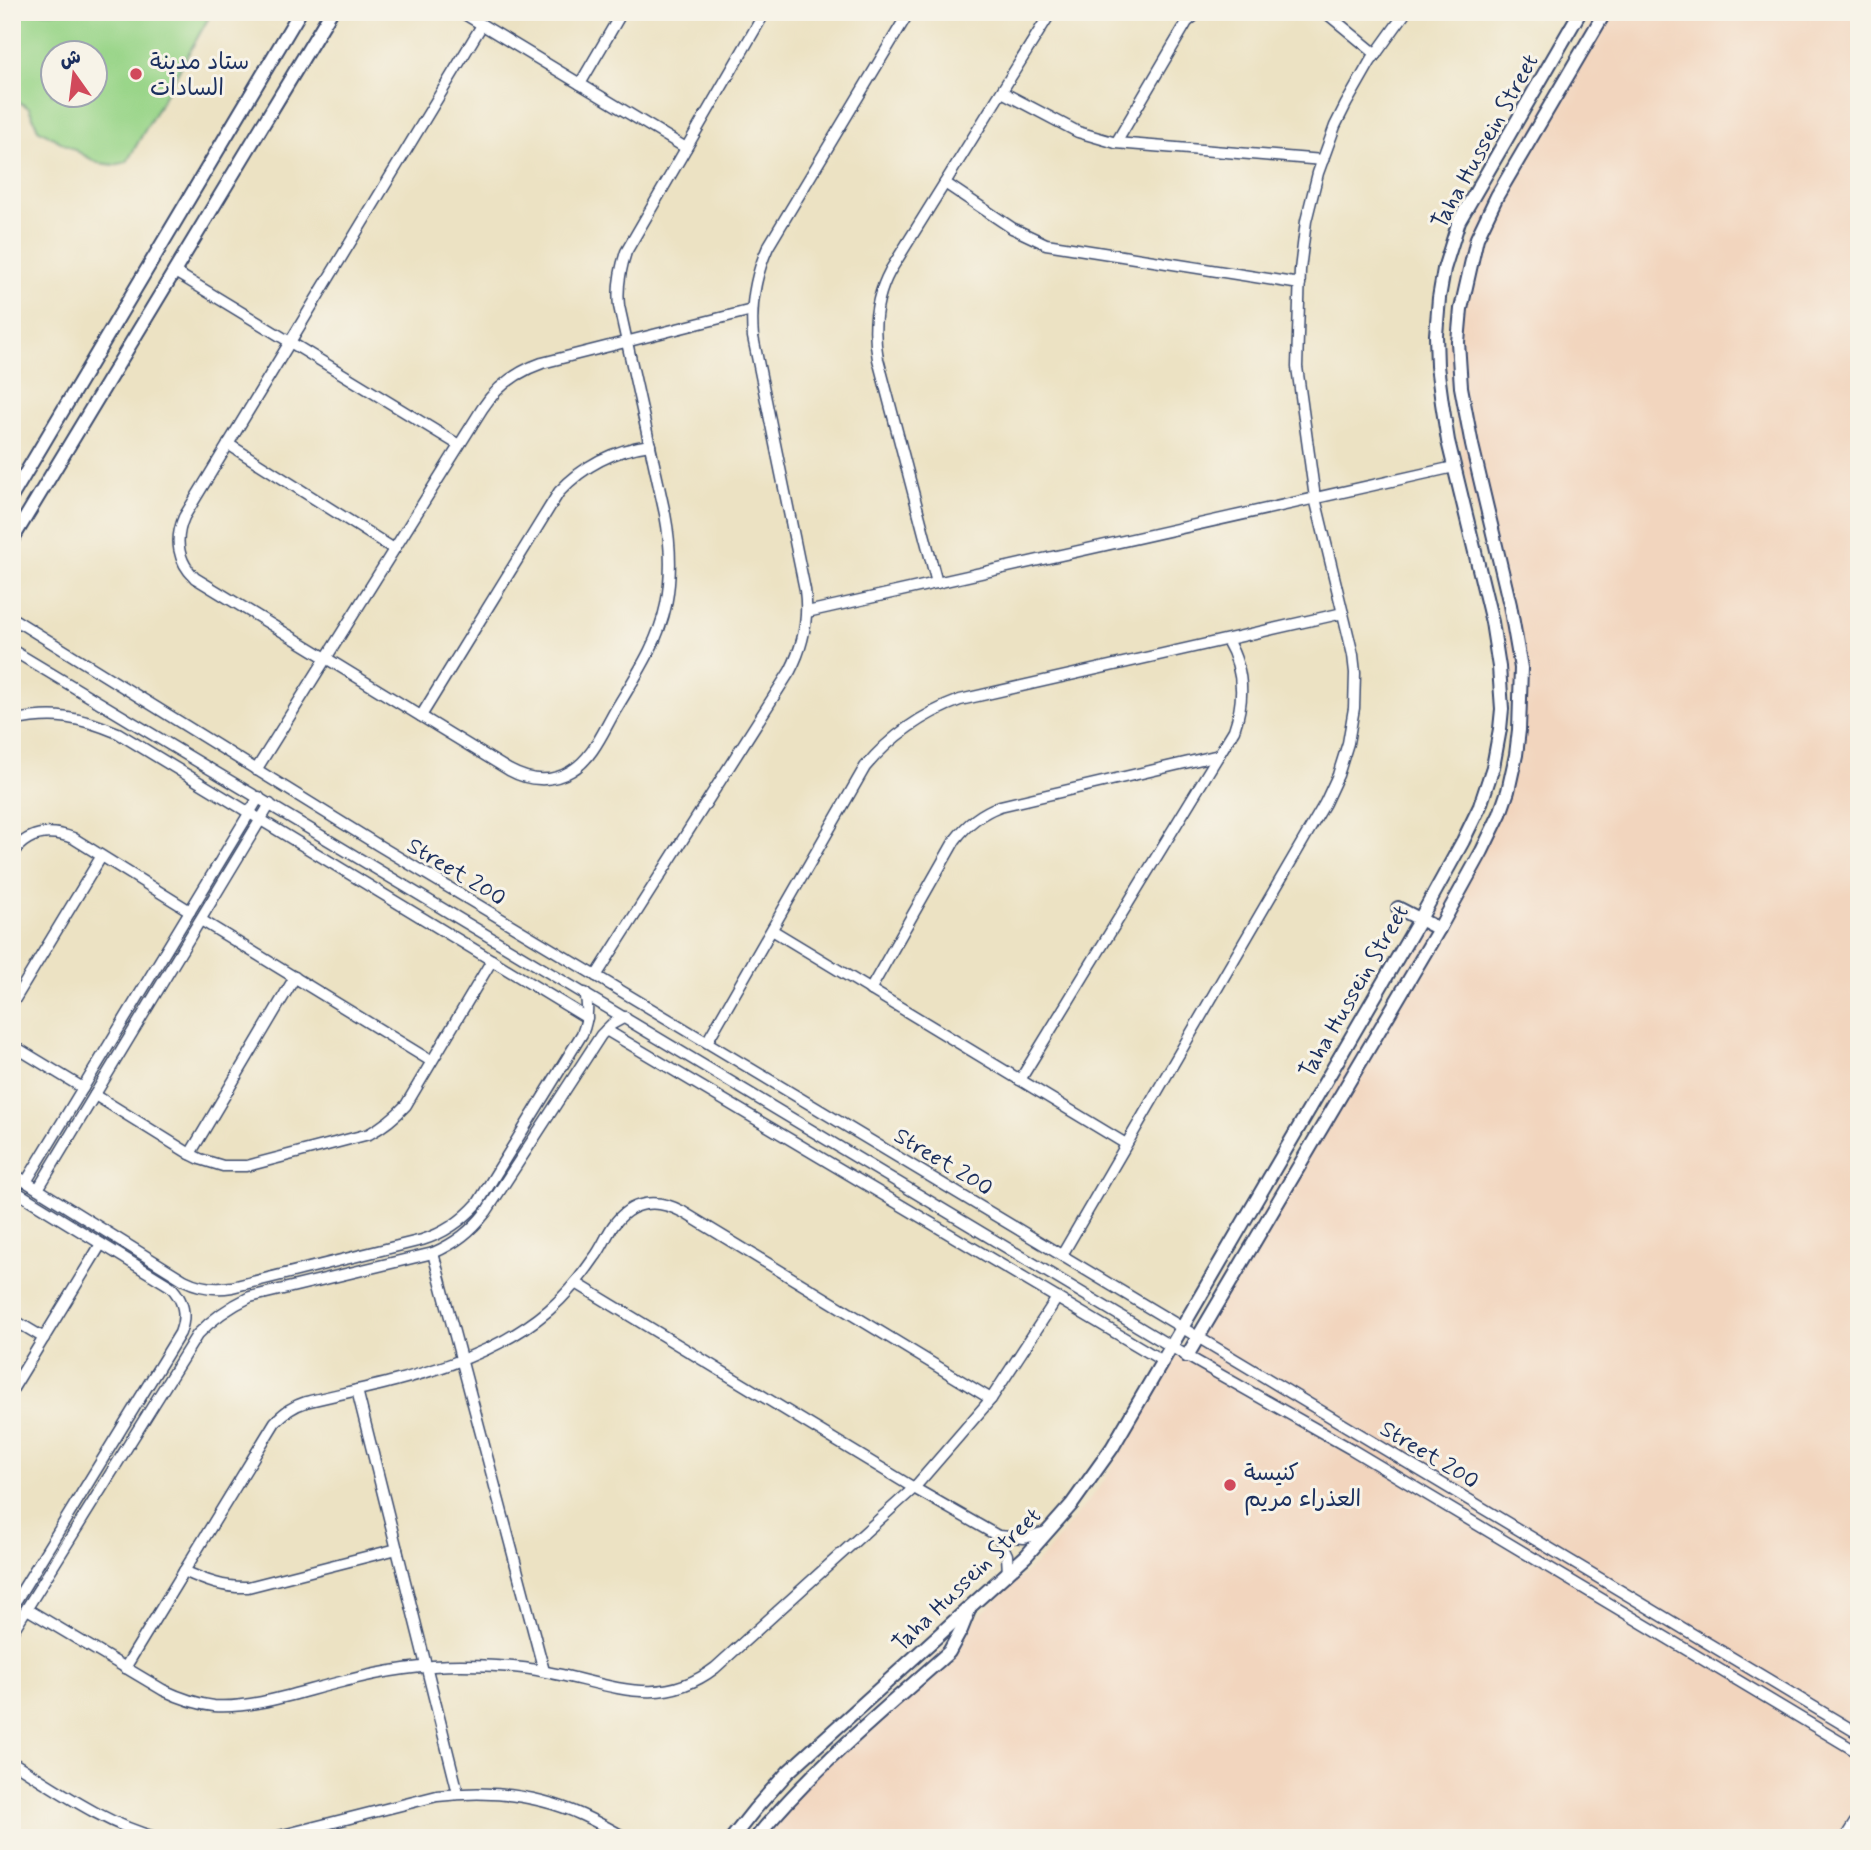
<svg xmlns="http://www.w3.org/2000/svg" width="1871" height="1850" font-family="Mynerve,'Playpen Sans Arabic',sans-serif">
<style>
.built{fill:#f2d5be}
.green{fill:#9ad589;stroke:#5a8274;stroke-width:2;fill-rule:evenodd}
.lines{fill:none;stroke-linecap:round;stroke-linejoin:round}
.minor-casing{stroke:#3a4a6d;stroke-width:13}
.major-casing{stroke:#3a4a6d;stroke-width:16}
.minor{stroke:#fff;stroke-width:10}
.major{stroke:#fff;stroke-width:12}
.poi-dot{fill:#d1495b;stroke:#f7f3e8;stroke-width:2.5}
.labels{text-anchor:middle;stroke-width:6;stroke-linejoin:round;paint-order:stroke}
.poi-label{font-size:23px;fill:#1b2f5e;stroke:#f7f3e8;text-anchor:start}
.street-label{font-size:23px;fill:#1b2f5e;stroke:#f7f3e8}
</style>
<rect width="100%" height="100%" fill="#f7f3e8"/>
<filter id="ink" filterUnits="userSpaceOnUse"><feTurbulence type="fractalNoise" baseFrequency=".0143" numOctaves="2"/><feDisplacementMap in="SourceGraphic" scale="14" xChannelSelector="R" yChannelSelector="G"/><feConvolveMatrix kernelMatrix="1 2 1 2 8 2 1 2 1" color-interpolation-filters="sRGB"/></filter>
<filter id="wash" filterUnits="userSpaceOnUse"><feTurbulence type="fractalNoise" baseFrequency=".00686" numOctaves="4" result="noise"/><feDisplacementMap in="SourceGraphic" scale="28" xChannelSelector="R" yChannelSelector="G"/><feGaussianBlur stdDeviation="1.57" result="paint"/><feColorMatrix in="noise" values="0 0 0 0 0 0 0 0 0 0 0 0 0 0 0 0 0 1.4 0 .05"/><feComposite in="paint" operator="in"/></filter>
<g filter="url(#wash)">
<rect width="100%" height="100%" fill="#ece2c3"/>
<polygon class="built" points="1596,12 1859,12 1859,1801 1836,1838 752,1838 830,1753 1046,1554 1103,1482 1475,847 1504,775 1511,726 1512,702 1506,640 1500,612 1462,459 1450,393 1446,347 1450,317 1470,244 1488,201"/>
<path class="green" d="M12 12H212L127 162 115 165 98 163 38 129 29 108 12 98ZM52 52H94V94H52Z"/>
</g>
<g filter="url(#ink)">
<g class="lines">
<defs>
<g id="minor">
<polyline points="461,12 686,148"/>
<polyline points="1325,12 1376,54"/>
<path d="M482 25 184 517C174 540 178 561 195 578L509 770C529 781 551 783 571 771 592 759 603 732 615 711 635 677 658 644 666 605 672 574 671 545 665 514L619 306C617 287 620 270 626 252L765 12"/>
<polyline points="580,84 622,12"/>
<polyline points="1002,92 1078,132 1116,143 1323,160"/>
<polyline points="1116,143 1187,22 1199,12"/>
<polyline points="945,183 1012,228 1046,244 1300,284"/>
<polyline points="175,272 459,445"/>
<polyline points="228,444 394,549"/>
<path d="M937 583 878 359C872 327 875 299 890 271L1051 12"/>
<polyline points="807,612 1454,467"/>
<polyline points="12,618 378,845 1859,1734"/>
<polyline points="12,650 1187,1356 1351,1449 1859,1753"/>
<path d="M421 716 559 492C584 465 613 450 650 445"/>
<path d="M12 721C54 712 80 717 118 733L587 1018"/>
<path d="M256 770 482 409C497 386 516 372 542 363L752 310"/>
<path d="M12 854C27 832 49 829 73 838L190 911"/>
<polyline points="201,920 431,1061"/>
<polyline points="772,930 1126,1144"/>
<path d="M596 976 790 671C804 644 809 619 805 590L753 337C750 304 755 276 768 247L909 12"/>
<path d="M870 990 955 840C967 824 981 813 1000 806L1219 755"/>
<polyline points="12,1004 101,857"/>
<polyline points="606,1030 1163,1361"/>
<path d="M707 1042 865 767C892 735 922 714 960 700L1343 613"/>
<polyline points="12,1045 83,1088"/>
<path d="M1020 1080 1234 730C1245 699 1244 669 1227 640"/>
<path d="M95 1095 190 1154 200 1159 223 1166H247L369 1134C384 1126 395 1117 406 1105L492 960"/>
<polyline points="190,1154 295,977"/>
<path d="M12 1173 184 1280C200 1288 215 1290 232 1287L422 1240C445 1233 462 1221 478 1203L582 1034C588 1020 589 1008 585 993"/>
<polyline points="26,1182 259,797"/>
<path d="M12 1189 170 1286C184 1300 187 1315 180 1333L12 1607"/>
<polyline points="38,1189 270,804"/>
<polyline points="433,1253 544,1671"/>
<polyline points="1062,1255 1325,803 1338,775 1348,743 1354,708 1355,673 1353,655 1315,498 1297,367 1300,270 1303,245 1306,221 1318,173 1335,126 1346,104 1370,62 1406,12"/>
<polyline points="576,1283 914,1488 998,1536 1024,1538 1046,1532"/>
<polyline points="12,1319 44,1338"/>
<polyline points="12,1390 101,1244"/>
<polyline points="357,1390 458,1793"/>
<polyline points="998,1536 1007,1555 1008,1574"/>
<path d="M184 1571C206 1581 224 1588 248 1587L397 1549"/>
<path d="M27 1609 163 1690C180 1698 196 1704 214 1706 255 1709 305 1690 345 1681 383 1671 422 1665 461 1665 489 1665 519 1666 546 1672 608 1683 659 1711 715 1668L914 1488 991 1399 1057 1298"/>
<path d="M12 1632 197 1335C213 1318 229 1307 250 1297L433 1253C456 1243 471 1231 486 1212L601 1035 612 1024 625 1017"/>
<path d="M125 1668 275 1422C285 1412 293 1406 306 1402 389 1382 482 1367 549 1310 566 1295 581 1277 594 1258 602 1248 606 1236 613 1226 631 1200 657 1198 683 1212L991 1399"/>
<path d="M12 1762C59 1791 105 1824 158 1838"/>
<path d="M271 1838 437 1796C486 1790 536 1794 582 1815 597 1822 612 1830 626 1838"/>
<polyline points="1845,1838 1859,1816"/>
</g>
<g id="major">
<polyline points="12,496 300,12"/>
<polyline points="12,540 331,12"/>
<polyline points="1398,908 1439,929"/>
<polyline points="1187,1356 1439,929 1482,851 1500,814 1508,791 1516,755 1519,730 1521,668 1510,605 1472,445 1461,387 1458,342 1461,309 1477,238 1497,196 1605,12"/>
<polyline points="732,1838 755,1809 788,1772 1026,1556 1072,1504 1112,1448 1420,919 1463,841 1480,806 1493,767 1500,729 1502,709 1499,667 1492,622 1448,441 1442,403 1437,366 1436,335 1439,298 1444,269 1459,221 1580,12"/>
<path d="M756 1838C813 1768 883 1711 949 1652L961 1630 969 1610"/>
</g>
</defs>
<use href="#minor" class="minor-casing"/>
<use href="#major" class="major-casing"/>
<use href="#minor" class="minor"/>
<use href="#major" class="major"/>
</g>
</g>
<g class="poi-dot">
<circle cx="136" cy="74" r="7"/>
<circle cx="1230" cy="1485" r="7"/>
</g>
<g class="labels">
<g class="poi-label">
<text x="150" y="69">ستاد مدينة<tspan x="150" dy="26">السادات</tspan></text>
<text x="1244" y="1480">كنيسة<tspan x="1244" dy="26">العذراء مريم</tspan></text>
</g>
<g class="street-label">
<text transform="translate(1484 141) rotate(-61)" y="8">Taha Hussein Street</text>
<text transform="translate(457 871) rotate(31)" y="8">Street 200</text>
<text transform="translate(1353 991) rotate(-60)" y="8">Taha Hussein Street</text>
<text transform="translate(944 1161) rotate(31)" y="8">Street 200</text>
<text transform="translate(1430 1454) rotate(31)" y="8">Street 200</text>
<text transform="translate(966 1579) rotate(-44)" y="8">Taha Hussein Street</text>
</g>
</g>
<rect width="1871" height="1850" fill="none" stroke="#f7f3e8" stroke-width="42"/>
<g transform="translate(74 74) rotate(346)"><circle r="33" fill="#f7f3e8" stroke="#9fa5b1" stroke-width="2"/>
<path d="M0-5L12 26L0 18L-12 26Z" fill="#d1495b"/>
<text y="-10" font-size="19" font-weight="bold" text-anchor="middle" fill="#1b2f5e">ش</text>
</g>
</svg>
